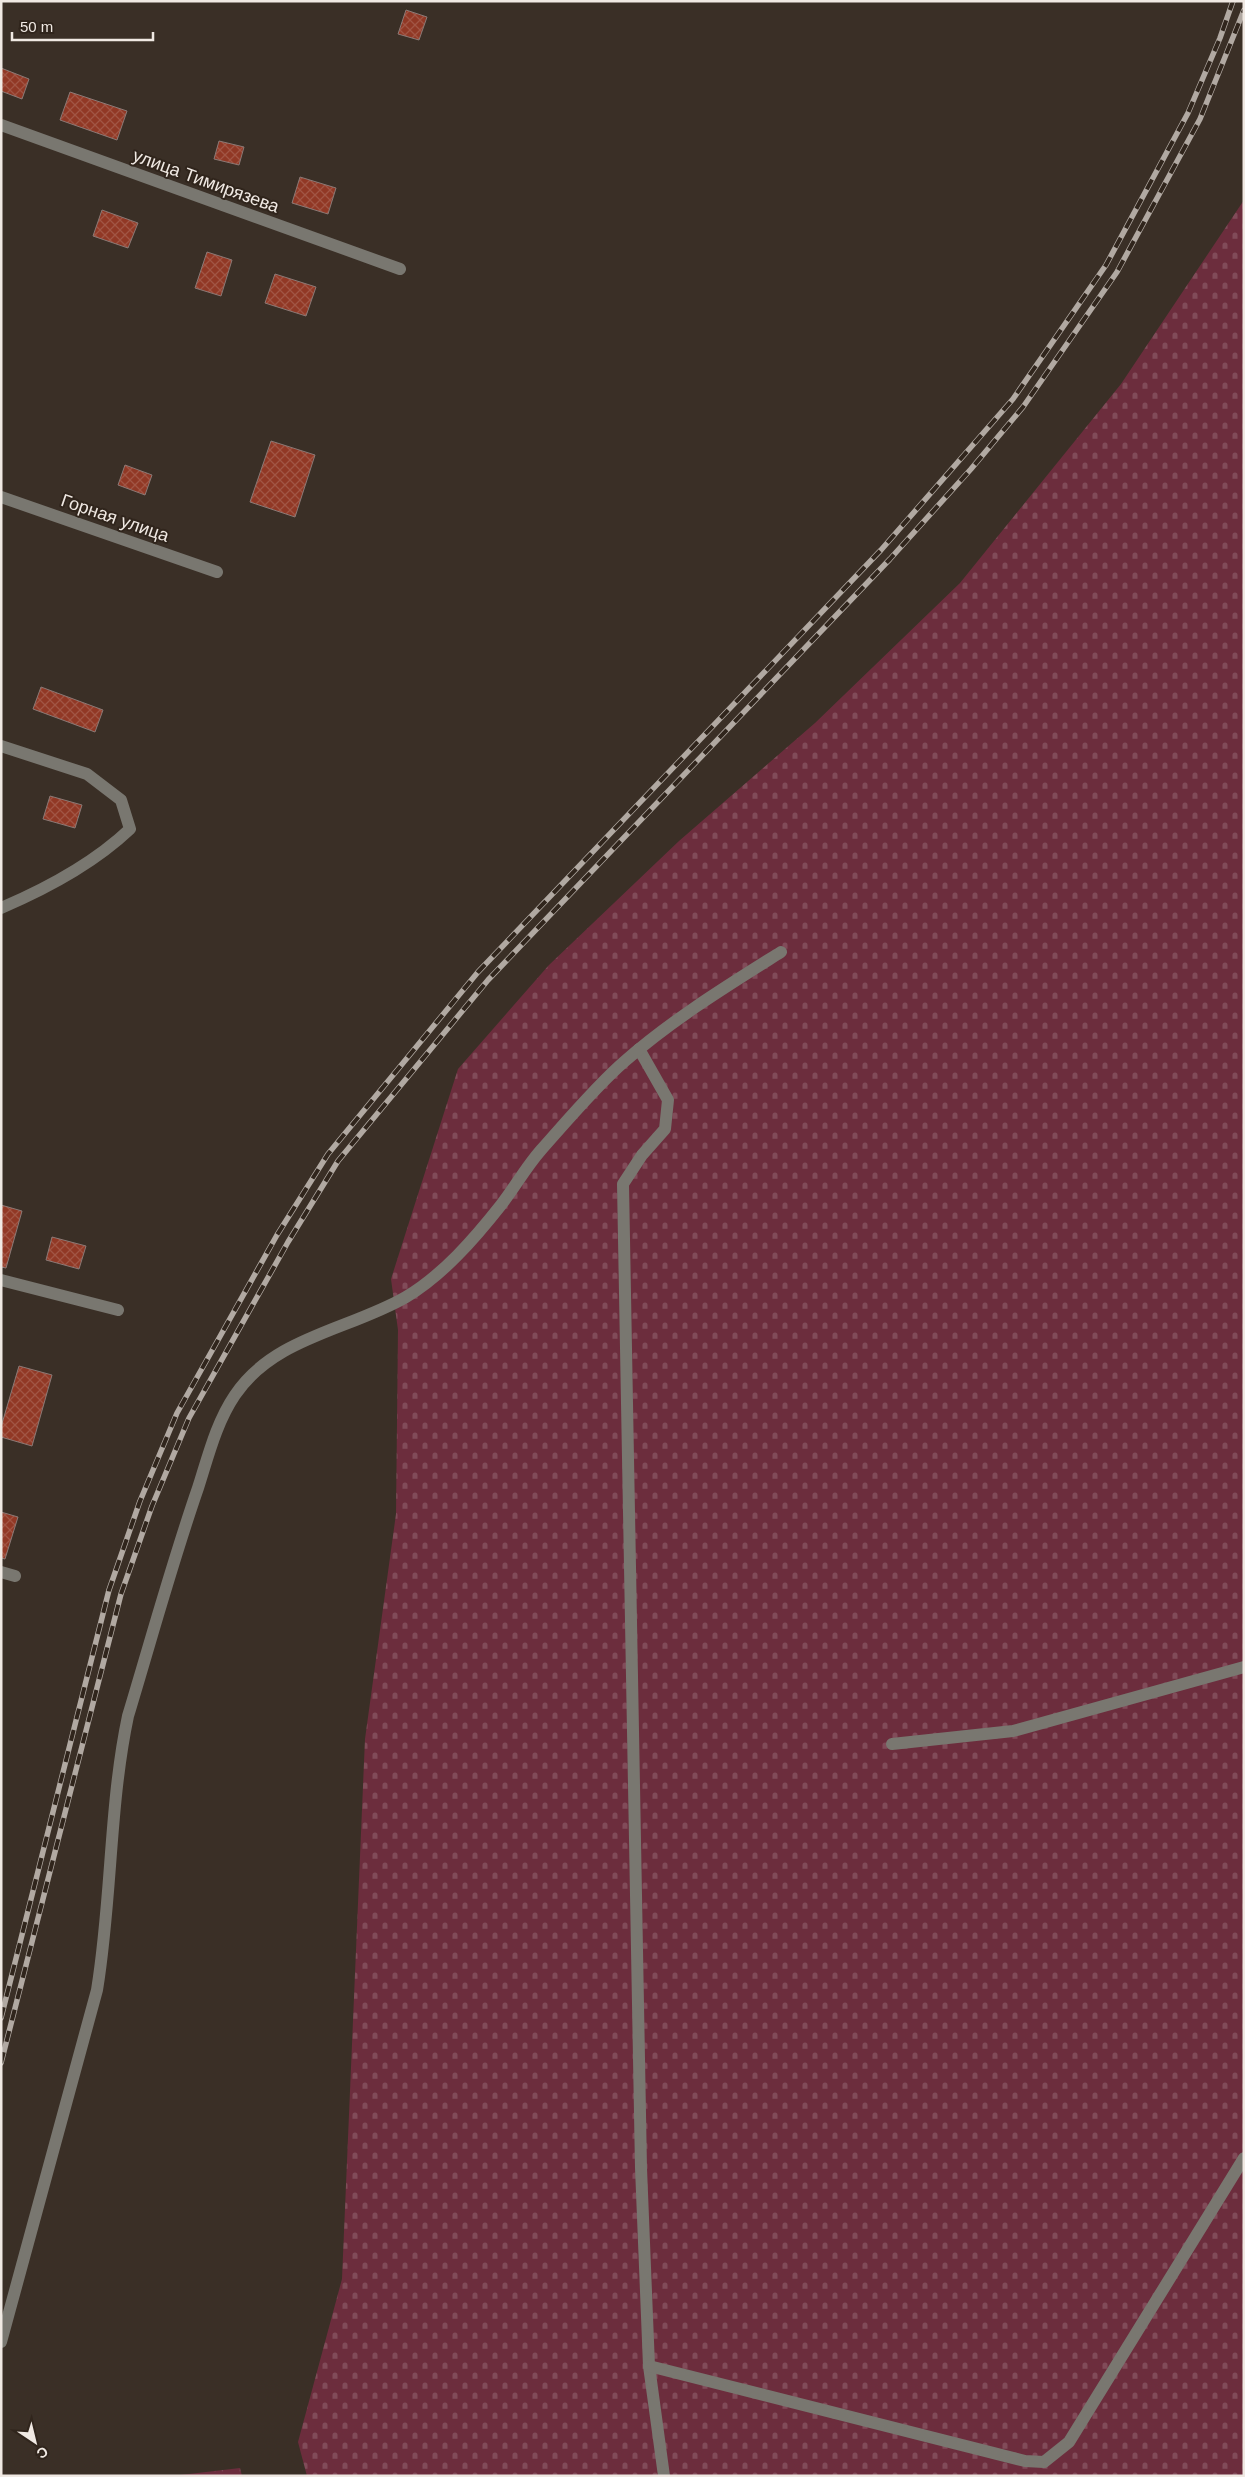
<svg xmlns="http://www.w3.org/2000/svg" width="1245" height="2477" font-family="Arial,sans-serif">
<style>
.forest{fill:url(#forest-crowns)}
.cemetery{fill:url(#cemetery-stones)}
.building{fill:url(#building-cross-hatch);stroke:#8b7975}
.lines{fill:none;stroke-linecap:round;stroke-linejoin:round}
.minor{stroke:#797770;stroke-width:12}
.rail-casing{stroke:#b1a9a2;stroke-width:5.5}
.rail{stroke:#30251c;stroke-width:4;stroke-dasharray:11;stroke-linecap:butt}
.labels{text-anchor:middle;stroke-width:4;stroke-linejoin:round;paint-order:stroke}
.street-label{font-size:18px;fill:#f0e9e3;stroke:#30251c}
</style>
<defs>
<pattern id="forest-crowns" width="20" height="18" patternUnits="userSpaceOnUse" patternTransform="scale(1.25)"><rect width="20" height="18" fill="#6c2d3d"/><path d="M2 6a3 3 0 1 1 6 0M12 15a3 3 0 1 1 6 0" fill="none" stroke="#814b59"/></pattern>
<pattern id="cemetery-stones" width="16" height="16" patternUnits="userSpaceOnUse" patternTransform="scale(1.25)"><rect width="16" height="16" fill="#6c2d3d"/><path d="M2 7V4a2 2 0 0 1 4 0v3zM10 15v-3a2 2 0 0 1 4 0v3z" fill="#814b59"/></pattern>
<pattern id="building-cross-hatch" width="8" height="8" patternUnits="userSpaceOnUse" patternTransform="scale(1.25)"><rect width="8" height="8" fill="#913825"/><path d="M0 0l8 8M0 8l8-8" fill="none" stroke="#a15544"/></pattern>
</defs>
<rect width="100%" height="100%" fill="#3a2f26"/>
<polygon class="forest" points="240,2468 242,2476 172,2476"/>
<polygon class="cemetery" points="1244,200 1244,2476 307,2476 298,2442 342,2279 365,1739 396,1514 398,1330 391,1279 458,1069 549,965 679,841 815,723 960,583 1121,384"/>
<g class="building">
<polygon points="406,10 427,17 419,40 398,34"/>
<polygon points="1,68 29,79 22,99 1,91"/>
<polygon points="70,92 127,111 117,140 60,120"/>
<polygon points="219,141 244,147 239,165 214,159"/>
<polygon points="300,177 336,188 328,214 292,203"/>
<polygon points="102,210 138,223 128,248 93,236"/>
<polygon points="207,252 232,260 221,296 195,288"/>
<polygon points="275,274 316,287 306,316 265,303"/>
<polygon points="271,441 315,455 295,517 250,502"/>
<polygon points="125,465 152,475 145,495 118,485"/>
<polygon points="41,687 103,710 95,732 33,709"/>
<polygon points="50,796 82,805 75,828 43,819"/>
<polygon points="1,1205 22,1211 6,1268 1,1267"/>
<polygon points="52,1237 86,1246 79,1269 46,1260"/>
<polygon points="19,1366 52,1375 32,1446 1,1437 1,1427"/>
<polygon points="1,1512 18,1517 5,1559 1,1558"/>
</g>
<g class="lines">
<g class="minor">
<polyline points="1,125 400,269"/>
<polyline points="1,497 217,572"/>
<path d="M1 746 87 774 121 800 130 829C93 864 48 888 1 908"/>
<polyline points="639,1049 668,1100 665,1129 642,1155 623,1184 641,2168 649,2366 664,2476"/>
<polyline points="1,1280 118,1310"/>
<polyline points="1,1572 15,1576"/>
<polyline points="892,1744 1013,1731 1244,1667"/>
<path d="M1 2342 97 1990C112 1899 109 1806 128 1716 151 1640 172 1563 198 1488 208 1457 216 1423 235 1395 274 1337 349 1330 406 1297 443 1275 475 1238 501 1205 515 1187 526 1167 541 1150 566 1122 597 1085 625 1061 673 1019 727 986 781 952"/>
<polyline points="649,2366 1025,2461 1044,2462 1069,2442 1244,2158"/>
</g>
<defs>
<g id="rail">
<polyline points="1,2018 109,1590 140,1501 177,1413 277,1235 328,1154 478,972 881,550 1013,399 1106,265 1188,113 1220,38 1233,1"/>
<polyline points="1,2063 121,1594 152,1506 189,1418 288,1242 338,1161 488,980 890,559 971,469 1023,407 1117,272 1200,119 1244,10"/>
</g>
</defs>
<use href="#rail" class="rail-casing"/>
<use href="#rail" class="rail"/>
</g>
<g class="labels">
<g class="street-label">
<text transform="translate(206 181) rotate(20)" y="6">улица Тимирязева</text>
<text transform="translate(115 518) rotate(19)" y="6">Горная улица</text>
</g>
</g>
<rect width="1245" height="2477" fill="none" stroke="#f0e9e3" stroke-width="5"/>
<g transform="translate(35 2442) rotate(145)" stroke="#30251c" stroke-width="4" paint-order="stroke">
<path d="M0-4L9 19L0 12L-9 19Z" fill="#f0e9e3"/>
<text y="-8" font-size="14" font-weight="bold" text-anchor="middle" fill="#f0e9e3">С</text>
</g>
<path d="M12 32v8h141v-8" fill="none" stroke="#f0e9e3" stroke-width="2.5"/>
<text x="20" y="32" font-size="15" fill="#f0e9e3" stroke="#30251c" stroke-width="4" paint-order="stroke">50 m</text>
</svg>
